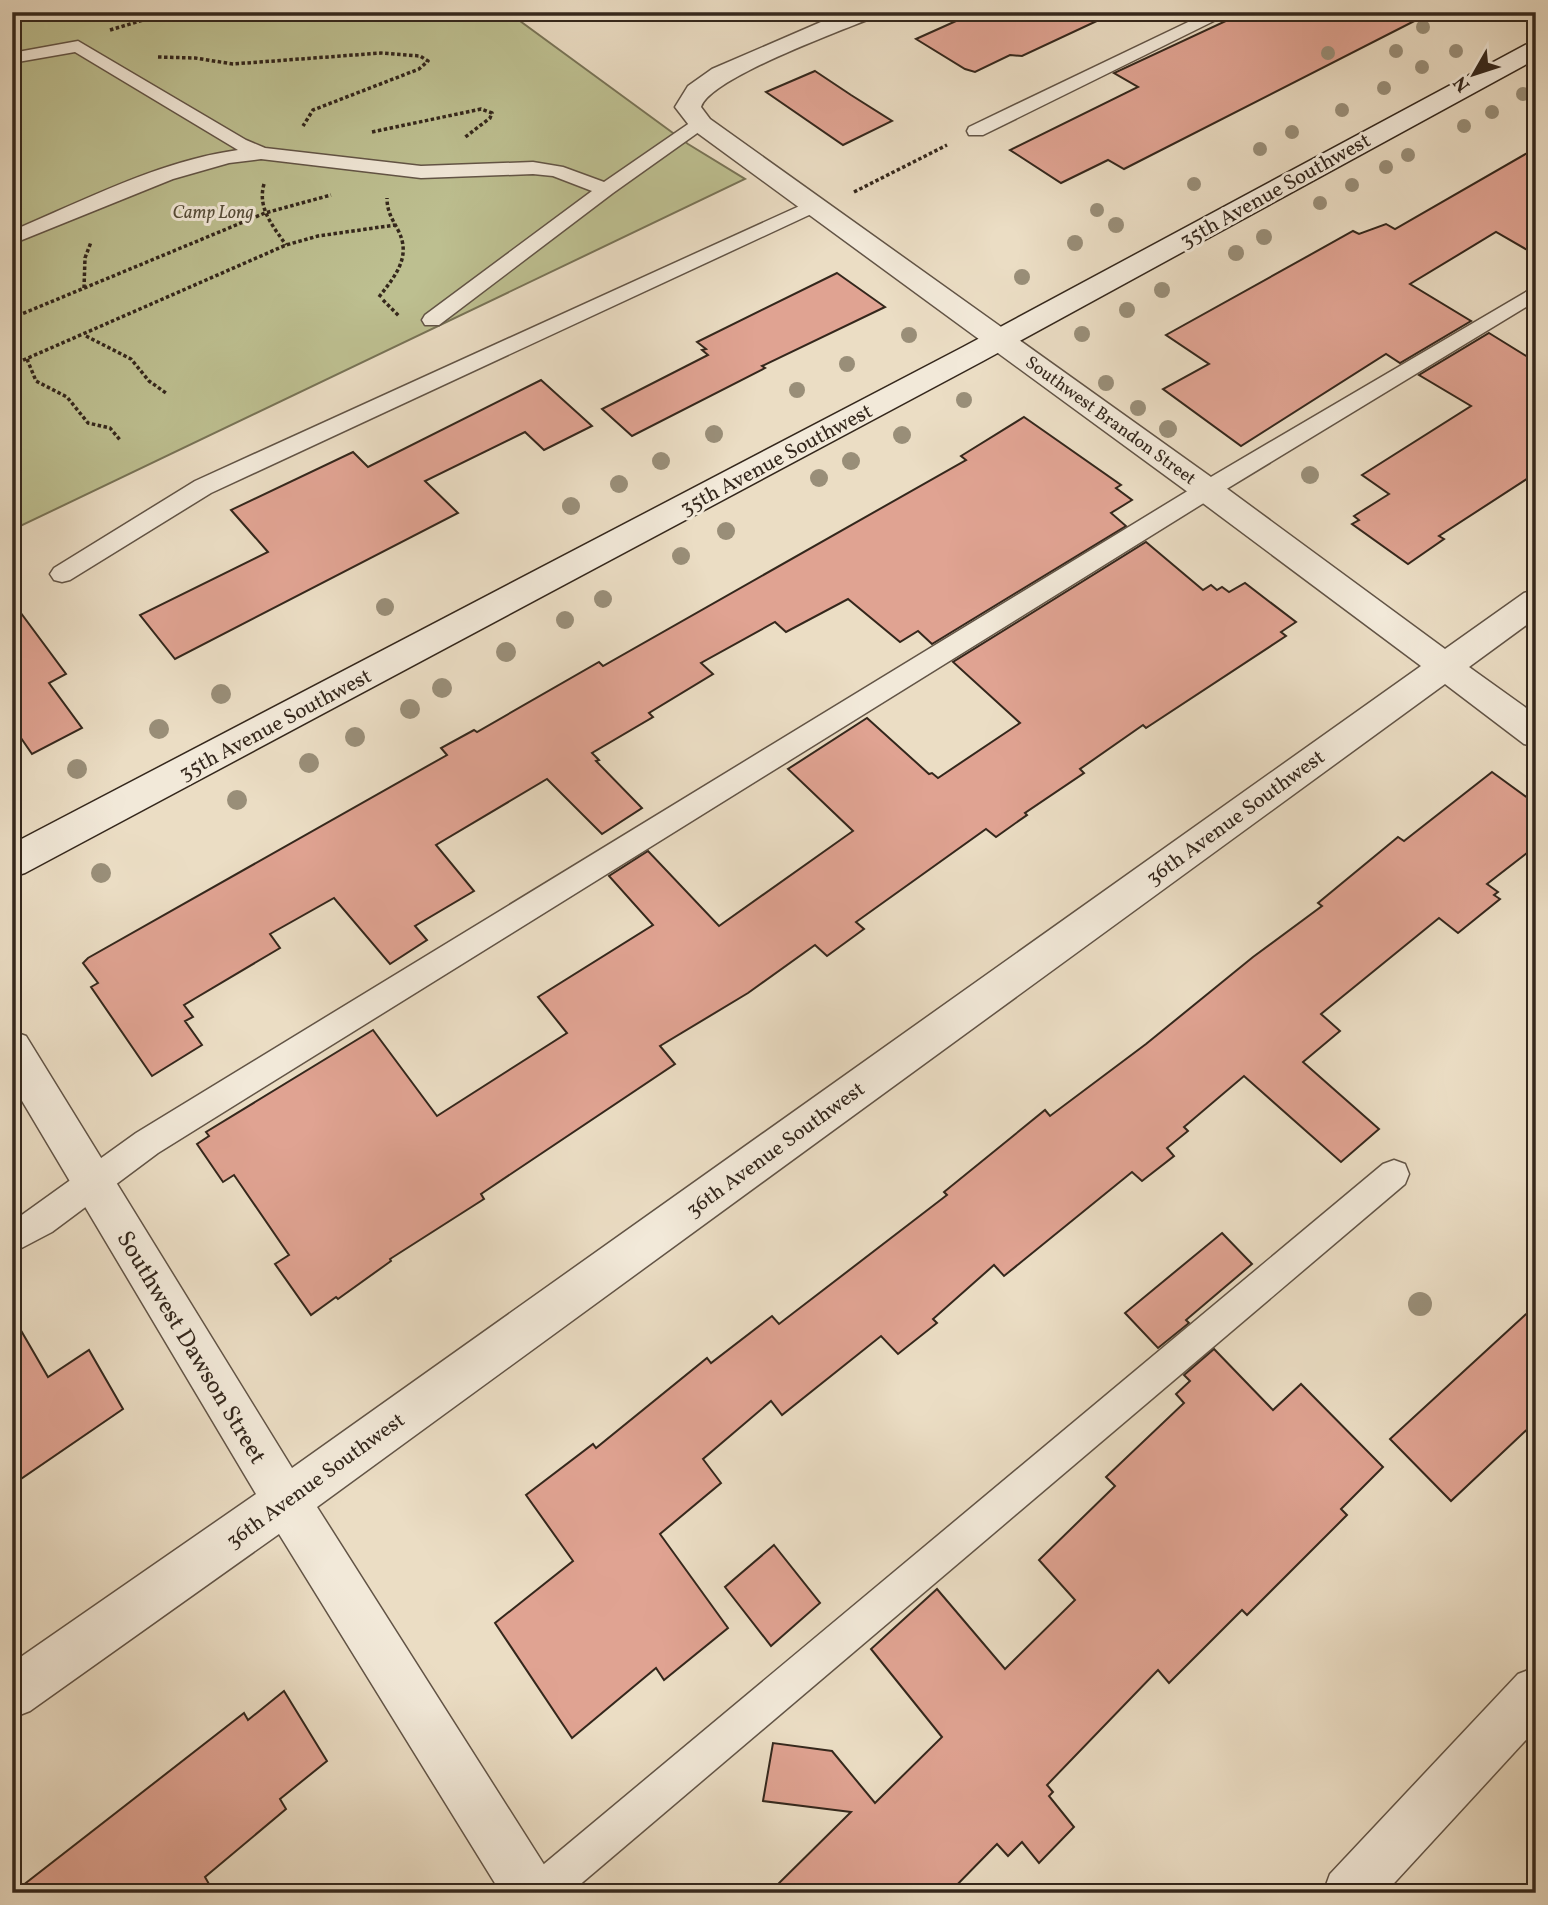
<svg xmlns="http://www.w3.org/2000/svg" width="1548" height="1905" font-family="Vollkorn,serif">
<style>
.green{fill:#bdbf90;stroke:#787356;stroke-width:2}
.building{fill:#e0a392;stroke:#34271c;stroke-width:2}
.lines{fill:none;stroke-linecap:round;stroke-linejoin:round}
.service-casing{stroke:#625446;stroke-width:3}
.minor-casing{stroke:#625446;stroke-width:3}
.secondary-casing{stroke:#34271c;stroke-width:3}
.path{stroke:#34271c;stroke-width:3.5;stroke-dasharray:3.5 2.5;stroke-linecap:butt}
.service{fill:#f2e9d9;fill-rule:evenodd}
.minor{fill:#f2e9d9;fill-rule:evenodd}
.secondary{fill:#f2e9d9;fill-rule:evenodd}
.tree{fill:#998e78}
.labels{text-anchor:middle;stroke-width:6;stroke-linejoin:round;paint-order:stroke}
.far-park-label{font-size:18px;font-style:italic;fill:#564d39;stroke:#f2e9d9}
.far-street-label{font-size:18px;fill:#34271c;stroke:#f2e9d9}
.street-label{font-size:21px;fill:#34271c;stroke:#f2e9d9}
.near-street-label{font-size:24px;fill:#34271c;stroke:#f2e9d9}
</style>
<rect width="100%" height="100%" fill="#ebddc4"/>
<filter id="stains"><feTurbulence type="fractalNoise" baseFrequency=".00286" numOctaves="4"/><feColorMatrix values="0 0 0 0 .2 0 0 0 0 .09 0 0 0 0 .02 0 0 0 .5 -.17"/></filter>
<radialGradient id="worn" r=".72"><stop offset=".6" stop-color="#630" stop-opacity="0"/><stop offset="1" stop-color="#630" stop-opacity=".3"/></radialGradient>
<polygon class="green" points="12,12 519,12 520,21 688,144 745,179 12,530"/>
<g class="building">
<polygon points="976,12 1116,12 1022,56 1010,55 975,72 965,69 916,39"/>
<polygon points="1245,12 1432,12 1124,169 1108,160 1061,183 1010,150 1138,87 1114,73"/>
<polygon points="815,71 851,95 892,121 843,145 766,92"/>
<polygon points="1536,148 1536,255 1496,232 1410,284 1471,321 1400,363 1386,354 1241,446 1163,389 1209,364 1166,335 1353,231 1359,234 1386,224 1395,229"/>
<polygon points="837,273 885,307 762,366 765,368 632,436 602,409 708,355 702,350 706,349 697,342"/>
<polygon points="1489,333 1536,362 1536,473 1439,536 1444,539 1408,564 1352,524 1359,520 1354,516 1389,494 1362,475 1471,406 1419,375"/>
<polygon points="541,380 592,426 544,450 525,432 425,481 458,513 175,659 140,615 268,552 231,510 353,452 368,467"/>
<polygon points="1024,417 1121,485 1116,488 1132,500 1111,513 1126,526 932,644 918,631 900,642 848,599 786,632 775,622 701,663 713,674 649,713 653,717 592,753 599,760 596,761 642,808 602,834 547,779 436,845 474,891 415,926 427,940 390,964 334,898 270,934 280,948 184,1005 193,1017 185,1021 202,1045 152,1076 91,987 98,983 83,963 88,958 447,755 441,748 474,730 477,732 599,662 603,666 966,460 961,456"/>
<polygon points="1146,542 1203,590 1211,585 1217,590 1222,587 1229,592 1245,583 1296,622 1281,632 1286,636 1146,728 1143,725 1080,769 1084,773 1025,813 1027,815 996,837 986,829 856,922 864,929 827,956 815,945 748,993 660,1046 675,1064 481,1194 484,1199 390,1259 391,1261 338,1299 336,1297 311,1315 275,1264 289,1255 234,1175 223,1182 197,1144 209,1136 206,1132 373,1030 437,1116 567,1033 538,997 653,925 609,876 648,851 719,926 853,831 788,769 867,718 929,774 932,773 938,778 1020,723 953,662"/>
<polygon points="12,601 66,674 49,683 82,728 32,754 12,725"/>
<polygon points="1492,772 1536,804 1536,846 1487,884 1498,892 1494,895 1500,899 1458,933 1439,918 1321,1014 1340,1031 1303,1062 1379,1129 1341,1162 1244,1076 1184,1127 1188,1131 1167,1148 1174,1156 1142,1181 1132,1172 1004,1276 994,1265 933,1319 937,1323 898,1354 881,1336 782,1415 771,1401 703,1459 721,1483 660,1534 728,1628 664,1680 656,1668 572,1738 495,1623 573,1561 526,1495 593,1444 596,1448 707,1358 711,1363 772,1316 779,1324 947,1195 944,1192 1045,1110 1050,1116 1146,1044 1253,957 1322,906 1318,903 1398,837 1404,841"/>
<polygon points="1222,1233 1252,1264 1186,1320 1189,1323 1158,1348 1125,1313"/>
<polygon points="1536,1305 1536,1421 1451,1501 1390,1439"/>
<polygon points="12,1315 48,1377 89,1350 123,1409 12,1485"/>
<polygon points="1214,1349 1273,1410 1301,1384 1383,1467 1341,1509 1347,1515 1247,1615 1242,1610 1169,1683 1158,1670 1047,1785 1053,1792 1049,1796 1074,1827 1039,1863 1022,1842 1008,1856 997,1844 949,1893 769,1893 851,1812 763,1801 773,1743 832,1751 875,1803 942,1737 871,1649 937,1589 1005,1669 1075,1600 1039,1560 1115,1486 1106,1477 1184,1403 1176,1394 1190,1381 1184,1375"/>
<polygon points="774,1545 820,1603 771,1646 725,1587"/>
<polygon points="284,1691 327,1761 280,1799 286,1809 205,1877 214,1893 13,1893 244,1713 248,1720"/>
</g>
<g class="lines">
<defs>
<g id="service">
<polygon points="1209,12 1232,12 983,135 969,135 967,131 969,127"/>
<path d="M78 41 246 140 265 148 421 166 533 162 563 167 604 182 694 120 701 118 710 124 613 193 439 325H425L422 320 425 315 592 191 553 176 533 174 421 178 261 159 229 163 173 179 12 244V231C85 200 159 161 238 150L75 52 12 63V53Z"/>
<polygon points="815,199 825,205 822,209 211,493 70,580 62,582 54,580 50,574 54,568 195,481"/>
<polygon points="1536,286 1536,301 1215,496 158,1153 52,1232 12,1253 12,1222 136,1133 1199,484"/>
<polygon points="1394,1160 1405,1164 1409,1174 1405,1184 570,1893 521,1893 526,1879 1383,1164"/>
</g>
<g id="minor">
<path d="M844 12H877L874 17C841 31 710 78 701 107L710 119 1218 482 1445 649 1524 593 1536 589V618L1469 667 1536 715V747L1524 744 1445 684 317 1507 550 1874 557 1893H501L279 1534 30 1711 12 1718V1663L256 1494 12 1084V1031L26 1036 292 1468 1421 666 1196 498 692 129 675 107 688 86 712 69Z"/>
<polygon points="1536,1667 1536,1729 1385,1893 1323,1893 1330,1874 1518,1674"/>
</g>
<polygon id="secondary" points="1536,42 1536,59 983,361 25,873 12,877 12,844 963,347 1527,44"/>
</defs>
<use href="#service" class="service-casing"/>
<use href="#minor" class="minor-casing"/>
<use href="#secondary" class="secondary-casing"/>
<g class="path">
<polyline points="12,16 49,19"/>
<polyline points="110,30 170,12"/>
<polyline points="158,57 195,58 233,64 381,53 420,56 428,61 419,69 313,110 303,126"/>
<polyline points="372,132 481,109 492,113 490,118 464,138"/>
<path d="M264 184C257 208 273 226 286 245"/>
<polyline points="854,192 947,145"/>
<polyline points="84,288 85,258 91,242"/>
<path d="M379 297C395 276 412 257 398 230 392 219 387 211 387 198"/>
<polyline points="383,300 399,316"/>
<polyline points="12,318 265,213 331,195"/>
<polyline points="86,336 131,359 149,381 166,393"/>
<polyline points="27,359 36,381 67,397 88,423 110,428 120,440"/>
<polyline points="12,365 286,245 318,236 395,225"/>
</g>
<use href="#service" class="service"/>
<use href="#minor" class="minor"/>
<use href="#secondary" class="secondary"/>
</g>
<g class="tree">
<circle cx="1423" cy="27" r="7"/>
<circle cx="1396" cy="51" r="7"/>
<circle cx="1456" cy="51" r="7"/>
<circle cx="1328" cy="53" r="7"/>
<circle cx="1422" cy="67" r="7"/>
<circle cx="1384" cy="88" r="7"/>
<circle cx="1523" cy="94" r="7"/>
<circle cx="1342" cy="110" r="7"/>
<circle cx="1492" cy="112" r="7"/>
<circle cx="1464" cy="126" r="7"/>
<circle cx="1292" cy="132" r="7"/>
<circle cx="1260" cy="149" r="7"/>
<circle cx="1408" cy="155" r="7"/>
<circle cx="1386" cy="167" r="7"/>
<circle cx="1194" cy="184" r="7"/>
<circle cx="1352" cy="185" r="7"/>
<circle cx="1320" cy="203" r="7"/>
<circle cx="1097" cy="210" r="7"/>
<circle cx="1116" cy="225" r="8"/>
<circle cx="1264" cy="237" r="8"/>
<circle cx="1075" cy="243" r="8"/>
<circle cx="1236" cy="253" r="8"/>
<circle cx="1022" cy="277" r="8"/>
<circle cx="1162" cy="290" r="8"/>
<circle cx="1127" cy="310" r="8"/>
<circle cx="1082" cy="334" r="8"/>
<circle cx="909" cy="335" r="8"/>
<circle cx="847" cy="364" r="8"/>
<circle cx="1106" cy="383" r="8"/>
<circle cx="797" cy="390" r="8"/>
<circle cx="964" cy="400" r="8"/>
<circle cx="1138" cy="408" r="8"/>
<circle cx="1168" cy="429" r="9"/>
<circle cx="714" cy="434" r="9"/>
<circle cx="902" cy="435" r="9"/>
<circle cx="661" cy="461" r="9"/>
<circle cx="851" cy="461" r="9"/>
<circle cx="1310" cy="475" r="9"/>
<circle cx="819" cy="478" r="9"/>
<circle cx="619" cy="484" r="9"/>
<circle cx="571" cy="506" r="9"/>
<circle cx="726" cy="531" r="9"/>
<circle cx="681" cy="556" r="9"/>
<circle cx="603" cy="599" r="9"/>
<circle cx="385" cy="607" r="9"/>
<circle cx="565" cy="620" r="9"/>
<circle cx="506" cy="652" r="10"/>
<circle cx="442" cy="688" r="10"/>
<circle cx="221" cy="694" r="10"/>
<circle cx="410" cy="709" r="10"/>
<circle cx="159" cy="729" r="10"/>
<circle cx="355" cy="737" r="10"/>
<circle cx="309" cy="763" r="10"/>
<circle cx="77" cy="769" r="10"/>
<circle cx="237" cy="800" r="10"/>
<circle cx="101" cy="873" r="10"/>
<circle cx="1420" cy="1304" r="12"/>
</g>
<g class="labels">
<g class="far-park-label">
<text x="213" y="218">Camp Long</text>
</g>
<g class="far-street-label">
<text transform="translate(1111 420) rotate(36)" y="6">Southwest Brandon Street</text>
</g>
<g class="street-label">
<text transform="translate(1275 190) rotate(-29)" y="7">35th Avenue Southwest</text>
<text transform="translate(776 459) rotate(-28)" y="7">35th Avenue Southwest</text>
<text transform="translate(275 724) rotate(-28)" y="7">35th Avenue Southwest</text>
<text transform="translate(1235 817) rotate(-36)" y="7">36th Avenue Southwest</text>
<text transform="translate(775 1149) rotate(-36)" y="7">36th Avenue Southwest</text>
<text transform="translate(315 1480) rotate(-36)" y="7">36th Avenue Southwest</text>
</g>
<g class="near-street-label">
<text transform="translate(192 1347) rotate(59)" y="8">Southwest Dawson Street</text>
</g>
</g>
<rect width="1548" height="1905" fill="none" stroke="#ebddc4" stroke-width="42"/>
<rect x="14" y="14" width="1520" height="1877" fill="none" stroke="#34271c" stroke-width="3.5"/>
<rect x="21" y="21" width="1506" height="1863" fill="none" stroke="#34271c" stroke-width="2"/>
<g transform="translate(1474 74) rotate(231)" stroke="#f2e9d9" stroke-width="5" paint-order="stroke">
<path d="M0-5L12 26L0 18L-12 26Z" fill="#34271c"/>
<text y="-10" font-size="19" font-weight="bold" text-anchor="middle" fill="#34271c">N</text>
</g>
<rect width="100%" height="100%" filter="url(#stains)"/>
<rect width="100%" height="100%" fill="url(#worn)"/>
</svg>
